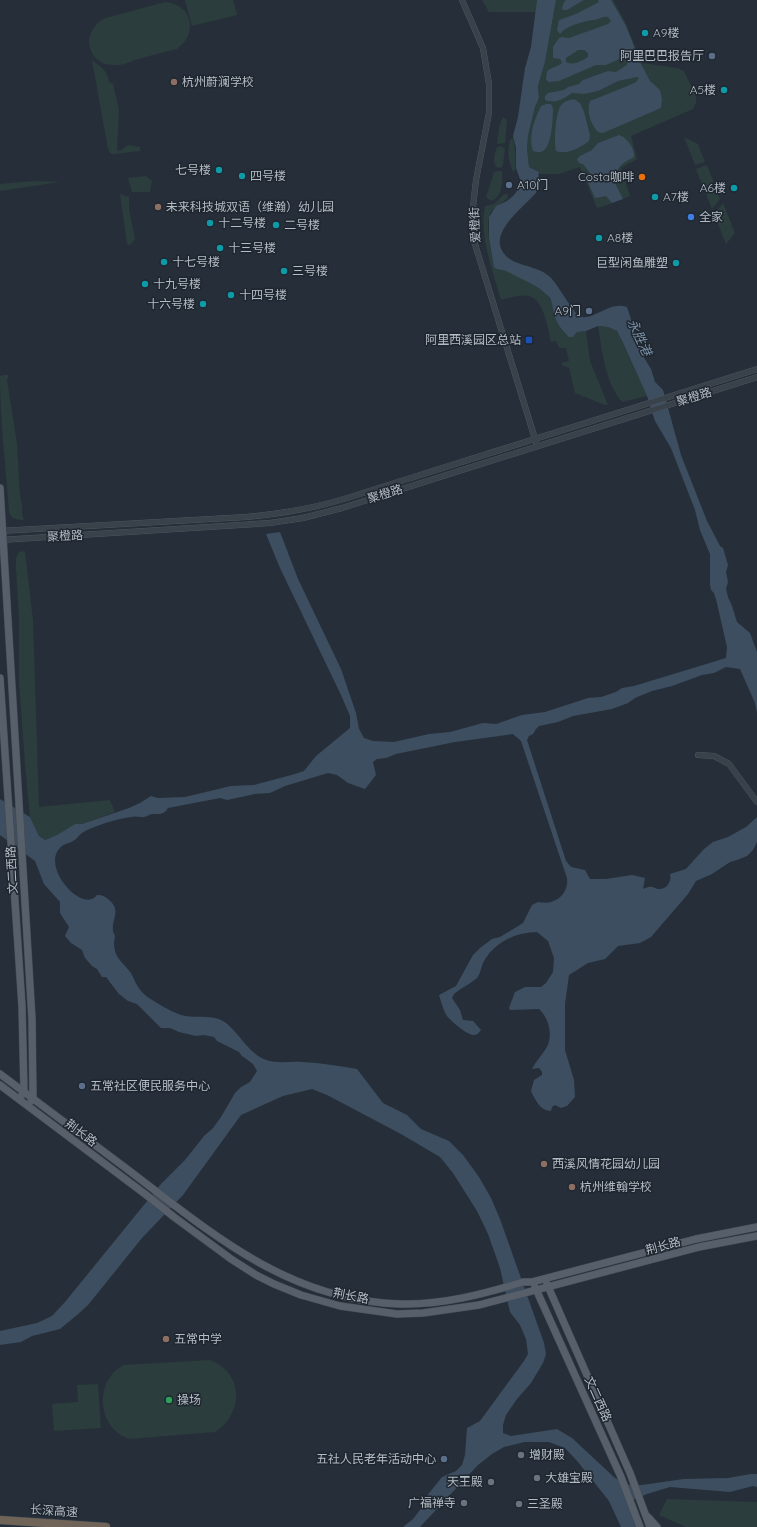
<svg xmlns="http://www.w3.org/2000/svg" width="757" height="1527" font-family="Quicksand,'Noto Sans SC',sans-serif">
<style>
.green{fill:#2b3d3c}
.water{fill:#3d4e60;fill-rule:evenodd}
.lines{fill:none;stroke-linecap:round;stroke-linejoin:round}
.minor-casing{stroke:#575f68;stroke-width:6}
.major-casing{stroke:#424a53;stroke-width:8}
.highway-casing{stroke:#444c55;stroke-width:9}
.minor{stroke:#39414a;stroke-width:5.5}
.major{stroke:#57606a;stroke-width:7}
.highway{stroke:#6f6457;stroke-width:8}
.culture-dot{fill:#0f9aa8;stroke:#1e262f;stroke-width:1.5}
.service-dot{fill:#5c6f8a;stroke:#1e262f;stroke-width:1.5}
.education-dot{fill:#8d6e63;stroke:#1e262f;stroke-width:1.5}
.food-dot{fill:#e8710a;stroke:#1e262f;stroke-width:1.5}
.shop-dot{fill:#3f7fe0;stroke:#1e262f;stroke-width:1.5}
.transit-dot{fill:#1a4fb4;stroke:#1e262f;stroke-width:1.5}
.leisure-dot{fill:#2e9e5b;stroke:#1e262f;stroke-width:1.5}
.worship-dot{fill:#6b7280;stroke:#1e262f;stroke-width:1.5}
.labels{text-anchor:middle;stroke-width:3;stroke-linejoin:round;paint-order:stroke}
.poi-label{font-size:12px;fill:#b5bcc5;stroke:#1e262f;text-anchor:start}
.street-label{font-size:12px;fill:#b5bcc5;stroke:#1e262f}
.water-label{font-size:13px;font-style:italic;fill:#798fa5;stroke:#1e262f}
</style>
<rect width="100%" height="100%" fill="#262f39"/>
<g class="green">
<polygon points="185,0 233,0 237,15 192,26"/>
<polygon points="482,0 537,0 536,12 489,12"/>
<polygon points="556,0 613,0 624,20 642,63 677,68 684,71 696,97 696,103 693,109 631,136 637,159 621,168 630,196 607,205 597,208 580,167 559,174 540,174 539,172 529,167 527,149 528,136 535,107 539,98 538,86 545,62"/>
<path d="M165 2C192 4 199 33 177 49 163 52 149 56 135 60 130 62 123 65 118 65 87 68 78 31 106 18Z"/>
<path d="M92 60C101 67 107 70 109 82L113 84 119 110 117 150 120 151 128 145 140 147V151L115 154H111L108 149Z"/>
<polygon points="503,117 507,120 505,143 497,144 499,127"/>
<polygon points="684,137 698,144 705,162 695,165"/>
<path d="M513 138C515 149 517 162 514 173 508 163 507 152 510 140Z"/>
<path d="M500 146 505 148 503 165 501 168 496 167C492 160 495 154 497 147Z"/>
<polygon points="707,165 720,199 712,209 696,169"/>
<path d="M497 171H502C502 182 503 197 491 201L486 197 494 172Z"/>
<polygon points="146,176 152,181 150,192 132,192 128,178"/>
<polygon points="33,181 60,182 0,191 0,184"/>
<polygon points="120,194 129,197 129,209 135,239 130,245 127,244"/>
<path d="M504 194H508L507 199C500 204 491 208 489 217 486 230 491 259 498 270L507 271 532 284 547 294 552 303 554 313 558 323 565 334 573 337 577 332 586 331 590 361 608 405H605L575 393 569 368 562 365 561 363 569 361 566 348H559L556 341 551 342C548 329 544 300 529 296 520 294 509 298 501 300 493 272 479 236 485 206L494 204Z"/>
<polygon points="723,203 735,233 726,244 714,214"/>
<path d="M598 326 608 327 617 331 647 396 622 402C605 382 602 351 598 326Z"/>
<path d="M3 375H9L7 380 17 444 20 495 22 505V513L24 520C17 520 11 519 9 512 6 467 0 422 0 376Z"/>
<polygon points="25,551 33,620 39,807 110,800 115,812 82,824 75,824 57,835 45,840 39,836 30,817 25,765 19,681 19,616 16,569 16,558 19,552"/>
<path d="M210 1360C244 1373 244 1413 215 1432L130 1439C97 1430 93 1380 124 1365Z"/>
<polygon points="98,1384 101,1428 54,1431 52,1404 78,1402 77,1385"/>
<polygon points="667,1499 757,1502 757,1527 686,1527 659,1515"/>
</g>
<g class="water">
<path d="M537 0H556L545 62 538 86 539 98 535 107 528 136 527 149 529 167 539 172C538 177 539 185 538 190 537 192 534 195 532 197 519 211 486 236 506 256 518 267 537 265 550 277 558 284 574 315 581 317 595 320 609 301 627 307L643 356 651 369 655 382 663 390 681 455 707 521 720 546 723 548 728 565 726 572 728 582 726 589 728 597 732 606 737 622 750 633 757 652V713L755 703 740 669 726 667 714 673 702 675 672 686 652 691 635 698 628 703 612 709 573 716 558 722 539 726 536 729 533 734 529 736 527 740 566 861 571 867 585 870 590 879H606L632 875 645 878 643 889C645 888 647 887 649 887 653 886 655 889 658 889 667 890 672 881 670 874L686 869 704 849 713 842 728 837 746 827 757 817V842L753 850 747 856 737 860 730 862 712 874 696 881 688 894 651 937 640 943 618 946 605 959 588 963 569 975 565 1004V1050L574 1080 575 1097 567 1106 561 1108 555 1105 552 1107 551 1111C540 1111 535 1099 531 1091L534 1080 542 1075V1072L539 1068 532 1069C536 1061 542 1055 547 1047 553 1035 549 1018 539 1009L510 1010 509 1008 515 992 525 987H541L546 983 553 972 554 958 548 941 537 932C516 932 495 942 484 961 481 966 481 973 477 978 470 984 461 988 454 994L452 998 460 1010 463 1020 473 1021 481 1030C479 1033 477 1035 473 1035 466 1034 451 1021 447 1016 443 1010 441 1001 439 995L456 986 473 955 480 948 492 939 500 937 523 923 532 905 538 902C554 906 569 895 567 878L521 741 513 734 455 742 396 754 386 758 377 759 373 762 376 775 365 789 348 783 337 775 328 773 285 786 270 793 255 794 227 800 220 798 168 808C164 815 160 814 152 814 148 815 145 818 141 817 138 817 135 816 132 817 119 818 93 826 82 833 79 835 77 839 73 841 70 843 66 843 62 846 38 865 83 915 97 895 102 895 105 896 109 900 124 912 107 923 115 936 111 956 121 960 131 973 134 979 137 987 142 992 148 999 172 1012 181 1015 195 1019 210 1014 223 1021 238 1030 247 1053 266 1060 278 1064 290 1061 302 1062 321 1063 339 1066 357 1069L383 1103 407 1115 421 1129 449 1141 463 1155 479 1177 491 1198 500 1219 544 1343 546 1354 543 1363 531 1383 517 1399 506 1415 503 1425V1433L511 1436 557 1429 572 1438 615 1478 629 1485H642L684 1479 728 1478 751 1474H757V1487L753 1486 730 1492 670 1487 647 1494 632 1500 630 1506 636 1527H621L609 1501 578 1462 565 1448 549 1442H525L504 1447 492 1454 478 1465 420 1527H403L413 1519 423 1506 426 1497 442 1477 456 1471 462 1465 465 1455 467 1428 480 1421 524 1361 528 1354 526 1339 520 1325 510 1312 500 1268 488 1234 477 1211 453 1173 440 1157 401 1134 327 1095 312 1089 283 1096 241 1115 183 1195 142 1238 88 1305 77 1315 60 1329 32 1336 21 1342 0 1345V1331L37 1323 52 1316 65 1302 161 1184 185 1160 204 1136 213 1128 221 1117 235 1093 241 1087 250 1082 257 1071 253 1064 242 1056 239 1052 217 1041 214 1037 204 1035 196 1036 179 1032 170 1028H161L137 1004 128 1001 119 994 106 977H102L97 969 92 966 85 958 82 950 71 943 65 936 69 927 60 913V902L44 884 35 861 0 835V799L30 817 39 836 45 840 57 835 75 824H82L129 808 140 803 151 796 158 798 185 797 231 786 254 785 295 774 304 771 316 756 350 728V716L341 695 280 568 266 534 280 532 298 579 341 669 356 713 359 729 364 738 373 741 394 742 429 734 450 732 483 723 496 724 522 715 545 712 588 698 601 697 616 692 622 688 634 686 726 658 727 647 716 599 714 593 711 590 710 585V554L700 530 695 510 671 448 655 421 647 396 623 343 617 331 608 327 598 326 586 331 577 332 573 337H569C562 331 556 322 554 314 552 306 553 299 546 294 535 284 521 279 508 272 503 269 498 271 494 267L489 238V217L496 206 507 201 514 195 520 187 521 182 516 168V148L513 136 518 117 525 68 531 47Z"/>
<polygon points="566,0 584,0 567,10 563,10 562,8 564,2"/>
<path d="M598 0H611L626 26 641 64 650 81 660 90 662 99 661 108 603 133 598 132C591 125 586 111 590 101L625 87 636 82 639 78 637 77 618 81 598 91 584 94 572 93C563 99 556 104 545 100V96L548 93 564 90 568 87 579 84 583 80 608 71 616 72 627 65V61L619 59 606 65H596L559 81 549 82 546 80 547 71C552 67 557 67 562 63L560 59 553 58V47L559 38 562 37 569 38 608 24 611 21 608 17C602 16 599 20 593 20 582 22 567 25 560 34L557 30 559 20 576 14 599 2ZM578 50H584L588 53V57C581 61 574 66 566 62V58Z"/>
<path d="M574 99 580 103 584 112 590 135 589 141C580 148 567 155 556 151 554 141 555 111 562 104 565 101 570 100 574 99Z"/>
<path d="M546 104H551L553 108C553 118 552 146 543 151 539 153 537 152 533 151 528 137 534 120 541 106Z"/>
<path d="M619 135C627 137 635 149 634 157 622 164 619 164 615 178L613 179 623 199 612 203 606 196 595 198 586 178 590 173 583 164 579 163 577 159 580 156 592 150 598 143Z"/>
</g>
<g class="lines">
<defs>
<g id="minor">
<polyline points="462,0 483,48 489,84 489,113 476,180 473,207 474,241 536,442"/>
<path d="M0 531 246 517C279 514 311 509 344 499L757 369"/>
<polyline points="0,540 270,523 303,518 342,508 757,377"/>
<polyline points="698,755 714,756 729,764 757,802"/>
</g>
<g id="major">
<polyline points="0,488 32,1019 33,1098 31,1101"/>
<polyline points="0,678 22,1006 24,1092 22,1095"/>
<path d="M0 1074C41 1105 82 1135 123 1166 209 1231 287 1301 401 1304 442 1305 484 1294 523 1282H532L696 1239 757 1227"/>
<polyline points="0,1085 145,1194 174,1217 231,1259 256,1275 274,1284 301,1295 340,1306 397,1314 423,1313 479,1305 699,1247 757,1236"/>
<polyline points="547,1284 630,1473 650,1527"/>
<polyline points="535,1287 621,1477 640,1527"/>
<polyline points="648,1517 657,1527"/>
</g>
<polyline id="highway" points="0,1520 106,1527"/>
</defs>
<use href="#minor" class="minor-casing"/>
<use href="#major" class="major-casing"/>
<use href="#highway" class="highway-casing"/>
<use href="#minor" class="minor"/>
<use href="#major" class="major"/>
<use href="#highway" class="highway"/>
</g>
<g class="culture-dot">
<circle cx="645" cy="33" r="4"/>
<circle cx="724" cy="90" r="4"/>
<circle cx="219" cy="170" r="4"/>
<circle cx="242" cy="176" r="4"/>
<circle cx="734" cy="188" r="4"/>
<circle cx="655" cy="197" r="4"/>
<circle cx="210" cy="223" r="4"/>
<circle cx="276" cy="225" r="4"/>
<circle cx="599" cy="238" r="4"/>
<circle cx="220" cy="248" r="4"/>
<circle cx="164" cy="262" r="4"/>
<circle cx="676" cy="263" r="4"/>
<circle cx="284" cy="271" r="4"/>
<circle cx="145" cy="284" r="4"/>
<circle cx="231" cy="295" r="4"/>
<circle cx="203" cy="304" r="4"/>
</g>
<g class="service-dot">
<circle cx="712" cy="56" r="4"/>
<circle cx="509" cy="185" r="4"/>
<circle cx="589" cy="311" r="4"/>
<circle cx="82" cy="1086" r="4"/>
<circle cx="444" cy="1459" r="4"/>
</g>
<g class="education-dot">
<circle cx="174" cy="82" r="4"/>
<circle cx="158" cy="207" r="4"/>
<circle cx="544" cy="1164" r="4"/>
<circle cx="572" cy="1187" r="4"/>
<circle cx="166" cy="1339" r="4"/>
</g>
<circle class="food-dot" cx="642" cy="177" r="4"/>
<circle class="shop-dot" cx="691" cy="217" r="4"/>
<rect class="transit-dot" x="525" y="336" width="8" height="8" rx="2"/>
<circle class="leisure-dot" cx="169" cy="1400" r="4"/>
<g class="worship-dot">
<circle cx="521" cy="1455" r="4"/>
<circle cx="537" cy="1478" r="4"/>
<circle cx="491" cy="1482" r="4"/>
<circle cx="464" cy="1503" r="4"/>
<circle cx="519" cy="1504" r="4"/>
</g>
<g class="labels">
<g class="poi-label">
<text x="653" y="37">A9楼</text>
<text x="704" y="60" text-anchor="end">阿里巴巴报告厅</text>
<text x="182" y="86">杭州蔚澜学校</text>
<text x="716" y="94" text-anchor="end">A5楼</text>
<text x="211" y="174" text-anchor="end">七号楼</text>
<text x="250" y="180">四号楼</text>
<text x="634" y="181" text-anchor="end">Costa咖啡</text>
<text x="517" y="189">A10门</text>
<text x="726" y="192" text-anchor="end">A6楼</text>
<text x="663" y="201">A7楼</text>
<text x="166" y="211">未来科技城双语（维瀚）幼儿园</text>
<text x="699" y="221">全家</text>
<text x="218" y="227">十二号楼</text>
<text x="284" y="229">二号楼</text>
<text x="607" y="242">A8楼</text>
<text x="228" y="252">十三号楼</text>
<text x="172" y="266">十七号楼</text>
<text x="668" y="267" text-anchor="end">巨型闲鱼雕塑</text>
<text x="292" y="275">三号楼</text>
<text x="153" y="288">十九号楼</text>
<text x="239" y="299">十四号楼</text>
<text x="195" y="308" text-anchor="end">十六号楼</text>
<text x="581" y="315" text-anchor="end">A9门</text>
<text x="521" y="344" text-anchor="end">阿里西溪园区总站</text>
<text x="90" y="1090">五常社区便民服务中心</text>
<text x="552" y="1168">西溪风情花园幼儿园</text>
<text x="580" y="1191">杭州维翰学校</text>
<text x="174" y="1343">五常中学</text>
<text x="177" y="1404">操场</text>
<text x="529" y="1459">增财殿</text>
<text x="436" y="1463" text-anchor="end">五社人民老年活动中心</text>
<text x="545" y="1482">大雄宝殿</text>
<text x="483" y="1486" text-anchor="end">天王殿</text>
<text x="456" y="1507" text-anchor="end">广福禅寺</text>
<text x="527" y="1508">三圣殿</text>
</g>
<g class="street-label">
<text transform="translate(475 225) rotate(-93)" y="4">爱橙街</text>
<text transform="translate(694 397) rotate(-17)" y="4">聚橙路</text>
<text transform="translate(385 494) rotate(-17)" y="4">聚橙路</text>
<text transform="translate(65 536) rotate(-3)" y="4">聚橙路</text>
<text transform="translate(12 870) rotate(-93)" y="4">文二西路</text>
<text transform="translate(81 1133) rotate(37)" y="4">荆长路</text>
<text transform="translate(663 1246) rotate(-15)" y="4">荆长路</text>
<text transform="translate(351 1296) rotate(11)" y="4">荆长路</text>
<text transform="translate(598 1399) rotate(66)" y="4">文二西路</text>
<text transform="translate(54 1511) rotate(4)" y="4">长深高速</text>
</g>
<g class="water-label">
<text transform="translate(640 337) rotate(65)" y="5">永胜港</text>
</g>
</g>
</svg>
